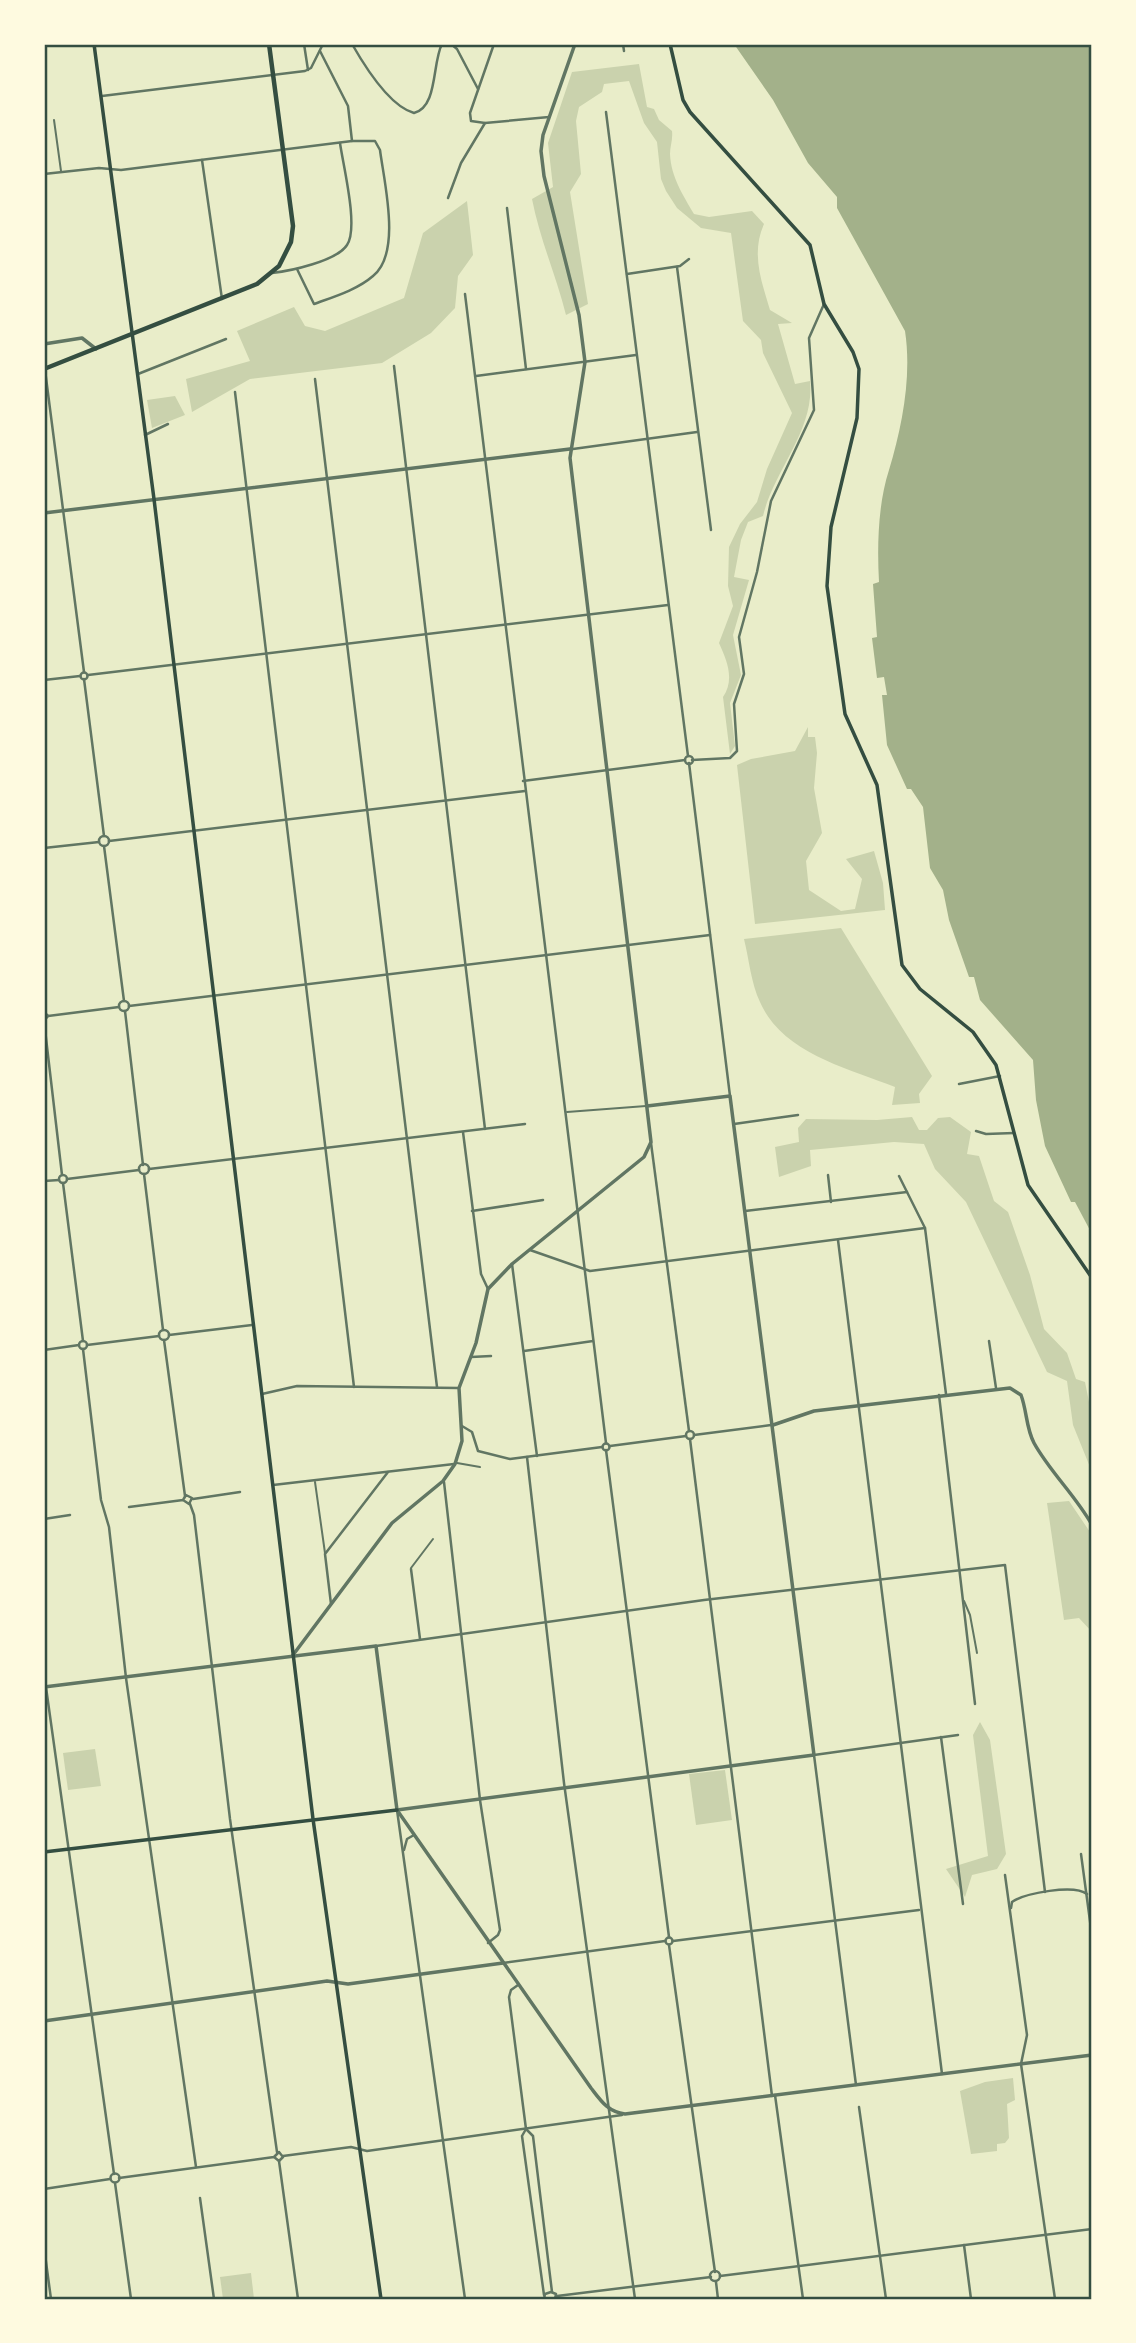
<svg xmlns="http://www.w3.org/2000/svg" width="1136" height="2343" font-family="Ubuntu,sans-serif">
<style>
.green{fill:#cad2ad}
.water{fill:#a3b18a}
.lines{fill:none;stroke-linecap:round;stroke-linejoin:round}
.service{stroke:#617663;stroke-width:2}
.minor{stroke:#617663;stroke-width:2.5}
.tertiary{stroke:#617663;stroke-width:3.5}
.secondary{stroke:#344e41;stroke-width:3.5}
.primary{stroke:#344e41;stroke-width:4.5}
.neatline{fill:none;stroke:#344e41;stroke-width:2.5}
</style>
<rect width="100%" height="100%" fill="#e9edc9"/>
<g class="green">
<path d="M639 64 647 107 654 109 659 120 672 131C673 140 670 146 670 154 671 177 683 195 694 214L709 217 752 211 764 224C751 253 761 280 770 310L792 323 778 324 795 384 810 381C815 430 774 470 763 516L748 522 741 540 734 577 749 580 733 635 741 675 730 703 735 746 730 754 723 697C735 679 727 661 719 643L733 606 728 586 729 547 740 524 757 502 767 469 792 413 763 353 761 340 743 321 731 233 701 228 677 208 666 191 661 179 657 142 644 123 629 81 604 84 602 92 579 107 576 121 581 174 570 192 588 304 566 315C556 275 540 240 532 199L553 187 548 143 572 72Z"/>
<polygon points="467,201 473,255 458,276 455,308 431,333 382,363 250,379 192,412 186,379 250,361 237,331 294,307 305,326 325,331 404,298 423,233"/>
<polygon points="175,396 185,415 152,428 147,400"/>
<polygon points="808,727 808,737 815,737 817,753 814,788 822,833 806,861 809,890 841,911 855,909 862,879 846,859 874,851 883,883 885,910 755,924 737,765 751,759 795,751"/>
<path d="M841 928 932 1076 919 1094 920 1103 892 1105 895 1087C847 1068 782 1053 760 1002 751 983 749 959 744 939Z"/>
<polygon points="912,1117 919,1130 927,1130 938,1118 950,1117 971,1132 967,1154 979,1156 994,1201 1008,1212 1030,1275 1044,1329 1067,1353 1076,1379 1085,1382 1092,1417 1092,1472 1073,1425 1067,1381 1047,1372 966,1202 935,1169 924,1144 894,1142 810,1150 811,1166 779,1177 775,1147 799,1142 798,1128 806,1119 877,1120"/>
<polygon points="1069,1501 1092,1535 1092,1571 1089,1571 1092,1632 1079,1618 1064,1620 1047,1503"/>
<polygon points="980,1722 990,1740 1006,1854 997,1869 972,1875 965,1897 946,1869 988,1856 973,1735"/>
<polygon points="95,1749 101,1786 68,1790 63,1753"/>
<polygon points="725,1770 732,1820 696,1825 689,1774"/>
<polygon points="1013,2078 1015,2100 1007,2104 1009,2138 1005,2143 997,2144 997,2151 971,2154 960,2091 985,2082"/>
<polygon points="251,2273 254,2299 223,2299 220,2277"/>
</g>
<path class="water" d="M734 44H1092V1234L1075 1202H1071L1045 1146 1036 1100 1033 1060 980 1000 974 977H969L949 920 943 890 930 868 923 807 911 789H907L887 745 882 695H887L884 677 877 678 872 638 877 637 873 584 879 582C877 546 878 504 889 470 902 427 912 376 905 331L837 208V197L808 163 773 100Z"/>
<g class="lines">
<g class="service">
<polyline points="54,120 61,171"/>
<polyline points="567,1112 646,1106"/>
<polyline points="457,1463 480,1467"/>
<polyline points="315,1482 325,1553"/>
<polyline points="411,1568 433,1539"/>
<polyline points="964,1601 970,1615 977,1653"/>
</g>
<g class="minor">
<polyline points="304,44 308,70"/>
<path d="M352 44C364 65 389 106 414 113 438 107 432 63 442 44"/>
<polyline points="451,44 457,49 478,89"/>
<polyline points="494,44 470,113 471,121 485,123 549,117"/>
<polyline points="623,44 624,51"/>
<polyline points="320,51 348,106 352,141"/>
<polyline points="44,54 44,59"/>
<polyline points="102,96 305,71 311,68 323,44"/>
<polyline points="606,112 688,756"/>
<polyline points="202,160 222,299"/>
<path d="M44 174 99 168 121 170 352 141H375L380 150C384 182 402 253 373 276 357 290 333 297 314 304L297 269"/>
<polyline points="448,198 461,163 485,123"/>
<polyline points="507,208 526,369"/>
<polyline points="677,267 711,530"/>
<path d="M272 273C290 271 337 261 347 245 359 228 343 165 340 143"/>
<polyline points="627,274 680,266 689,259"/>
<polyline points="465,294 606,1443"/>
<polyline points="394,366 485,1129"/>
<polyline points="45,370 84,672"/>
<polyline points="138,374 226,339"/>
<polyline points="476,376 636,355"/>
<polyline points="315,379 437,1387"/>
<polyline points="235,392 354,1387"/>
<polyline points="145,435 168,424"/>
<polyline points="573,449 697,432"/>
<circle cx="84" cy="676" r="3.5"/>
<polyline points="88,675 668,605"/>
<polyline points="84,679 104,836"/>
<polyline points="44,680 80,676"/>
<circle cx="689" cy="760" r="4"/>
<polyline points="692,760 730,758 737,751 734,704 744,674 739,637 757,572 771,501 814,410 809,338 824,304"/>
<polyline points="689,763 730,1096"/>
<polyline points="523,781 685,760"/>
<circle cx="104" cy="841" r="5"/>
<polyline points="109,841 525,791"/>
<polyline points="104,846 124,1001"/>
<polyline points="44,848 99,842"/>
<circle cx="124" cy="1006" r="5"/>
<polyline points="129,1006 710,935"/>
<polyline points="125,1011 143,1165"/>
<polyline points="44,1012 48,1016 44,1021"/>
<polyline points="48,1016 119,1007"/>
<polyline points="44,1021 62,1175"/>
<polyline points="959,1084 1000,1076"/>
<polyline points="734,1124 798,1115"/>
<polyline points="976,1131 986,1134 1014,1133"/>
<polyline points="463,1132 481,1274 488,1289"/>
<polyline points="651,1143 689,1431"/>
<circle cx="144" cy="1169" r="5"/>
<polyline points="149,1169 525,1124"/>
<polyline points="144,1174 163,1330"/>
<circle cx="63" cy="1179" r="4"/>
<polyline points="828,1175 831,1202"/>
<polyline points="899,1176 925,1228 946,1394"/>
<polyline points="67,1179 139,1170"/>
<polyline points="44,1181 59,1180"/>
<polyline points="63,1183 83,1341"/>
<polyline points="472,1211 543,1200"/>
<polyline points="745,1211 907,1192"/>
<polyline points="838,1240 942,2074"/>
<polyline points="530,1250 590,1271 925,1228"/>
<polyline points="512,1264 537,1456"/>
<circle cx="164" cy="1335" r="5"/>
<polyline points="169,1335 252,1325"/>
<polyline points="164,1340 185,1496"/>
<circle cx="83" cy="1345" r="4"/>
<polyline points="989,1341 996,1388"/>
<polyline points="87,1345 159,1336"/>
<polyline points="83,1349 101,1500 109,1527 126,1678 196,2167"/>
<polyline points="44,1350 79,1345"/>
<polyline points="524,1351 593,1341"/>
<polyline points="471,1357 491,1356"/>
<polyline points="262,1394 297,1386 459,1388"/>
<polyline points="939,1395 975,1704"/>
<polyline points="462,1426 472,1432 478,1451 510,1459 602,1447"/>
<circle cx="690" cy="1435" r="4"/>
<polyline points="694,1435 771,1425"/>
<polyline points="690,1439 772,2096"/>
<circle cx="606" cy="1447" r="3.5"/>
<polyline points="610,1446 686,1436"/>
<polyline points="606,1450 669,1937"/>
<polyline points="527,1457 564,1783 635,2299"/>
<polyline points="444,1482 480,1800 500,1930 498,1935 488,1943"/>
<polyline points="273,1485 454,1464"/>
<polyline points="193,1499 240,1492"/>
<polyline points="190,1504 194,1515 230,1819 277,2152"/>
<polyline points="129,1507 183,1500 189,1504 192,1498 186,1495 183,1500"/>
<polyline points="44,1519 70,1515"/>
<polyline points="411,1569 420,1639"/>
<polyline points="331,1604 325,1554 388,1472"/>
<polyline points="376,1646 704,1600 1005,1565 1045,1892"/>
<polyline points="44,1673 114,2174"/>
<polyline points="941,1737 963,1904"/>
<polyline points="397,1810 465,2299"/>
<polyline points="404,1850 407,1839 414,1835"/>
<polyline points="1081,1854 1092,1936"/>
<polyline points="1005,1875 1027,2035 1021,2064 1055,2299"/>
<path d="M1011 1908 1012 1902C1025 1893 1074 1884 1087 1894"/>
<circle cx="669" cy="1941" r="3.5"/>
<polyline points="673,1941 919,1910"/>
<polyline points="669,1945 715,2272"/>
<polyline points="503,1963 665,1941"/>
<polyline points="518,1985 511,1990 509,1997 526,2129 522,2136 544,2295"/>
<polyline points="856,2085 814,1755 958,1735"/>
<polyline points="775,2095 803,2299"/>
<polyline points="859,2107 886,2299"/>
<polyline points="526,2129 533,2136 552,2292"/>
<polyline points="283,2156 351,2147 367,2151 622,2115"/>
<polyline points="279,2161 298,2299"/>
<circle cx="115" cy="2178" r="4.5"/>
<polyline points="119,2178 274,2157 279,2152 283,2157 279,2161 274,2157"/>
<polyline points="115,2183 131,2299"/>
<polyline points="44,2189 110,2179"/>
<polyline points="200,2198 214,2299"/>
<polyline points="964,2245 971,2299"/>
<polyline points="44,2247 51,2299"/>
<circle cx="715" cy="2276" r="5"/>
<polyline points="720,2276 1092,2229"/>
<polyline points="716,2282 718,2299"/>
<polyline points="557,2296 711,2277"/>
<polyline points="544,2299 545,2294 551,2292 556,2294 555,2299"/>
</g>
<g class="tertiary">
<polyline points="44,344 82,338 96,349"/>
<polyline points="44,359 45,369"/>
<polyline points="44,513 570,449"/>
<path d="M773 1425 814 1411 1010 1388 1021 1395C1027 1411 1026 1428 1034 1443 1050 1472 1076 1496 1092 1525"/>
<polyline points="293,1655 392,1523 443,1481 455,1464 462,1441 459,1388 476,1343 488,1289 512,1264 644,1157 651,1142 570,458 585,362 579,315 544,176 541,151 543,135 575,44"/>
<path d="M44 1687 376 1646 397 1810 591 2088C601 2101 608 2112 625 2114L1092 2055"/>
<polyline points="397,1810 814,1755 730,1096 647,1106"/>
<polyline points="44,2021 293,1986 327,1981 348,1984 503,1963"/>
</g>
<g class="secondary">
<polyline points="94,44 154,499 313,1819 381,2299"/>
<polyline points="670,44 683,100 690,112 810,245 824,304 853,352 859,369 857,418 831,527 827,586 845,714 877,785 902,965 920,989 973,1032 996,1065 1028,1185 1092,1278"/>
<polyline points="44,1852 397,1810"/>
</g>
<polyline class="primary" points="44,369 257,284 279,266 291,242 293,226 269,44"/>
</g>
<rect width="1136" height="2343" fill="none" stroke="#fefae0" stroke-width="91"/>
<rect x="46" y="46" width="1044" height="2252" class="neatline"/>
</svg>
